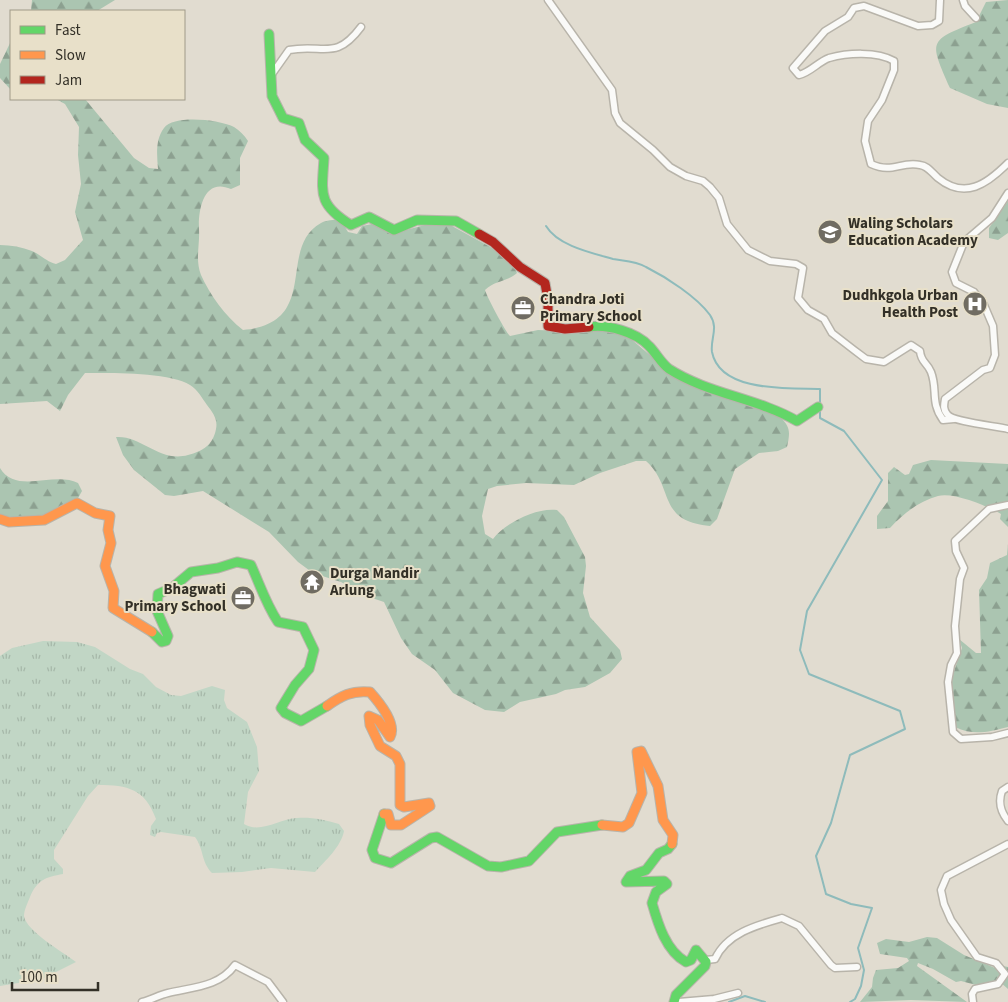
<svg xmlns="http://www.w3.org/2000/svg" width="1008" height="1002" font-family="'Source Sans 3',sans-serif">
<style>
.grass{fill:url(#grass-tufts)}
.forest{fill:url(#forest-firs)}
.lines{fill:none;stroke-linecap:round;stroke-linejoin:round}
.stream{stroke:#8ebbbb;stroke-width:2}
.street-casing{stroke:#b8b4aa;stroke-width:9}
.fast-casing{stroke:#b8b4aa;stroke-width:11}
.slow-casing{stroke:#b8b4aa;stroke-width:11}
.jam-casing{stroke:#b8b4aa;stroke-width:11}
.street{stroke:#fafaf8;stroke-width:6}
.fast{stroke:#63d668;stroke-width:9}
.slow{stroke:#ff974d;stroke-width:9}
.jam{stroke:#b3261e;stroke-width:9}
.labels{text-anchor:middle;stroke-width:4;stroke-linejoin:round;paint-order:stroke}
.poi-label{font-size:15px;font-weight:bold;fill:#333027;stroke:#e8e0c9;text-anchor:start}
</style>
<defs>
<pattern id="grass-tufts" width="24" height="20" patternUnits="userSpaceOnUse" patternTransform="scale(1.25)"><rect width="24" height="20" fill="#c1d6c5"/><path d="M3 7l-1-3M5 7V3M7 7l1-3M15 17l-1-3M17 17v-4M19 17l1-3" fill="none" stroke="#a6b8a9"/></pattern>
<pattern id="forest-firs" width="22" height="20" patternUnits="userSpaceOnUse" patternTransform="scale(1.25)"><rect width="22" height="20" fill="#abc5b1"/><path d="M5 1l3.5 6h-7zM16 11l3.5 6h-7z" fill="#8ca090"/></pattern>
</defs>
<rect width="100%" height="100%" fill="#e1dcd0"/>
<path class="grass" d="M43 641 77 642 95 647 130 669 143 674 156 687 171 695 181 696 212 686 225 690 224 700 227 708 247 722 257 747 259 771 248 792 244 824C260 834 279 819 297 818 312 817 325 820 339 824L344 831C341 847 325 861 315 872L271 868 242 872 212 873C201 862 204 849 195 837L161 832 157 833 155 837 150 835 151 826 156 819C145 789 128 785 98 785L88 796 54 850V859L63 869V874C46 877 37 880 30 897 28 902 24 910 24 916 26 931 63 952 76 962L42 979 0 986V656L12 648Z"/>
<g class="forest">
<polygon points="32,0 115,0 97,11 31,11"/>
<path d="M1008 0V108L987 104 950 88C929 40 928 41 976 22L986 2Z"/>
<polygon points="11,41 11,90 0,78 0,64"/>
<path d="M56 99H85L134 158 149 168 158 169C157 155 155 140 164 128 174 114 221 120 234 127 240 131 244 135 248 141L240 158V185L231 189C204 177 198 209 199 229 200 245 195 259 201 275 210 295 225 316 243 330 322 323 276 248 321 223 326 220 334 220 340 219L348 232 357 234 362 226 372 224 398 232 425 225 452 226 492 248 513 265 517 273C507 282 495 280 485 290 487 297 505 331 510 336L538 330 585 332 596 328 605 329 631 339 678 379 780 417C791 427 790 433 787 447L778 451 759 453 735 469 717 519 710 526C656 521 675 487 646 461H636L600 473 574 485 526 483 497 486 488 489 482 516 485 534 493 539C505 523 537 507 557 510L564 517 585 557 586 566 583 593 590 617 620 650 622 659 610 673 585 687 565 690 556 694 520 702 504 712 485 710 453 693 435 670 412 654 401 638 384 602 366 596 341 582 313 573 298 562 269 532 203 491 174 496 165 495 134 470 123 455 116 437C141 435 160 463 188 455 203 451 213 445 216 429 218 419 213 413 207 405 202 398 198 390 190 385 170 372 110 373 85 373L68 395 60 411 47 401 0 404V245C11 245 22 247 32 251 41 255 47 262 56 264L65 260 83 240 75 212 81 184 78 155 79 127 65 104Z"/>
<polygon points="1008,201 1008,233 998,240 989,238 989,228"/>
<path d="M931 460 1008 464V527L1000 519 1001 514C987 506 954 492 938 496 919 501 903 514 890 528L877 529V516L888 501V473L894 467 905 475 909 474 913 465Z"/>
<path d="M0 468C16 495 54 471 78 483L82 491 77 500 34 519 0 516Z"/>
<path d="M1008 544V727C988 732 974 736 955 727L951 680 962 648 959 639 976 653H981L979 590 987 578 990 563 1007 555Z"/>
<polygon points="927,937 937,938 964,955 1000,970 1003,966 1008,967 1008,989 1000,982 976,985 961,981 956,982 933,969 918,963 917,966 967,1002 911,1000 860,1002 872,987 873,978 876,970 898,968 909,961 907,958 880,954 877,943 886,939 909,942"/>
</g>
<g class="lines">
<g class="stream">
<path d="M546 226C558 246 592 253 613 259 625 261 636 261 646 267 666 277 697 297 710 315 719 328 710 339 712 352 720 393 790 388 820 389V404"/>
<polyline points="820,409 820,418 844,431 882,480 807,611 800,650 809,674 900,711 905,729 850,755 831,823 816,856 826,894 851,904 872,908 858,948 864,970 861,986 855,999 850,1002"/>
<polyline points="729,1002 745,996 765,1002"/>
</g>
<defs>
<g id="street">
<path d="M548 0 612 90 615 113 620 123 653 150 670 167 686 176 703 181 710 187 719 198 727 224 748 250 770 261 796 264 803 268 798 298 808 310 824 319 832 333 854 350 866 359 884 362 911 345 920 351C921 363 927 362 931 372 938 390 930 402 943 420L954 419"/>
<path d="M940 0 939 21 932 25 918 26 864 6 854 8 848 17 825 31 793 68 799 75C811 72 818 62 829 58 847 53 877 51 894 61V70L882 100 868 121 865 141 871 164C893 174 900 161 920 165 928 166 931 172 938 178 965 200 987 184 1008 163"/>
<polyline points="963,0 965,6 976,18"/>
<path d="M272 74 289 50C323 43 335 62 361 27"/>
<path d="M1008 193 992 218 964 242 952 272 956 283 974 292 984 305 993 326 995 355 990 368 983 370 945 399C944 405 943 409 947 414 952 422 996 426 1008 429"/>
<polyline points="1008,505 989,509 955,541 956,551 964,568 960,579 955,626 957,653 951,665 948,682 953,732 961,739 992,737 1008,733"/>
<path d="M1008 787 1002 791C998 802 1000 811 1008 821"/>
<path d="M706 960 715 959C727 933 757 925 782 918L799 926 831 965 835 968 857 967"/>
<path d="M142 1002C151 1000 159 995 168 993 193 987 219 987 235 965L268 982 283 1002"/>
<polyline points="679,1002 714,999 738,993"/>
<polyline points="973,1002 972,994 975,989 998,984 1005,974 996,963 977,957 951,920 944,904 941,890 947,876 1008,844"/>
</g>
<g id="fast">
<path d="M269 34 272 96 283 118 299 123 305 140 324 158C322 193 317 204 351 225L369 217 394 230 417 220 456 221 479 234"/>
<path d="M589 327C607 324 636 332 649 346 656 353 661 363 669 369 708 394 757 398 797 421L818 407"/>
<path d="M152 632 162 642 166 641 168 636 157 611 158 594 172 588 191 572 218 568 237 562 251 565C260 585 266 604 278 622L303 627 314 650 309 669 295 685 281 708 285 713 301 721 327 706"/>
<polyline points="384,814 372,850 375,858 391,863 431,838 437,837 488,866 501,867 529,861 557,832 602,825"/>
<path d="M672 844 668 849 659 853 646 870 630 876 626 882 664 881 667 884 656 892 652 903C658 924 666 951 686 962L691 960 696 950 706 962 705 966 676 995 674 1002"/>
</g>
<g id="slow">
<polyline points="0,519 9,522 44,520 77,503 95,513 110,516 108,530 111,543 105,566 114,591 113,608 152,632"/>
<path d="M327 706C341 696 352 690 370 692 379 702 397 724 390 737L378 720 369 716 370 725 380 746 396 756 400 764V805L404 807 429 803 430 806 401 825H391L388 814H384"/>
<polyline points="602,825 623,827 629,823 642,793 637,752 641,751 658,786 663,820 673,835 672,844"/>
</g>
<polyline id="jam" points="479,234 493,242 520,267 545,283 548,300 548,326 565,329 589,327"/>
</defs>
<use href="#street" class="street-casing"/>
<use href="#fast" class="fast-casing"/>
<use href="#slow" class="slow-casing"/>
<use href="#jam" class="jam-casing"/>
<use href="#street" class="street"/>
<use href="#fast" class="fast"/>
<use href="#slow" class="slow"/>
<use href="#jam" class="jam"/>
</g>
<defs>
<symbol id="school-disc" viewBox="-11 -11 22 22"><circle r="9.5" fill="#706c62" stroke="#e8e0c9"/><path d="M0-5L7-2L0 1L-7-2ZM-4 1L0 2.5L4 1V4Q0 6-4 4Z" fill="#fff"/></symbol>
<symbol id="hospital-disc" viewBox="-11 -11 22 22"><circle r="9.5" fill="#706c62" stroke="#e8e0c9"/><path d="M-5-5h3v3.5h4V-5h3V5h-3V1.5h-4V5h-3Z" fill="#fff"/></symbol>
<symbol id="office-disc" viewBox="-11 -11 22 22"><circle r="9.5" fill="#706c62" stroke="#e8e0c9"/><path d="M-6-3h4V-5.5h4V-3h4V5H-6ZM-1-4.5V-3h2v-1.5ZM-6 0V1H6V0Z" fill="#fff"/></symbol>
<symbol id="temple-disc" viewBox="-11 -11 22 22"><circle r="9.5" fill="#706c62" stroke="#e8e0c9"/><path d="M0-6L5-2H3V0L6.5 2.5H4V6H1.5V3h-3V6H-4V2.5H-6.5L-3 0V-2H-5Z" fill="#fff"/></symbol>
</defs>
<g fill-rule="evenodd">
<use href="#school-disc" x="816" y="218" width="28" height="28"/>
<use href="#hospital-disc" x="961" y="290" width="28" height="28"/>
<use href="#office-disc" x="509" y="294" width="28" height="28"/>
<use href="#temple-disc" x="298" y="568" width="28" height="28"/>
<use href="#office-disc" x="229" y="584" width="28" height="28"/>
</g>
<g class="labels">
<g class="poi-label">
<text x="848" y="228">Waling Scholars<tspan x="848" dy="17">Education Academy</tspan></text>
<text x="958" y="300" text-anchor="end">Dudhkgola Urban<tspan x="958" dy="17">Health Post</tspan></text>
<text x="540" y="304">Chandra Joti<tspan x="540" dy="17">Primary School</tspan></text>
<text x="330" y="578">Durga Mandir<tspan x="330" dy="17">Arlung</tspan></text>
<text x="226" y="594" text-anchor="end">Bhagwati<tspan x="226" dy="17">Primary School</tspan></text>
</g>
</g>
<rect x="10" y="10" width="175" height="90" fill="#e8e0c9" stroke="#a09a88"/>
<rect x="20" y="26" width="25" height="8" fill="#63d668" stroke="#a09a88"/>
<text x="55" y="35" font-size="15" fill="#333027">Fast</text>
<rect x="20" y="51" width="25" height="8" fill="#ff974d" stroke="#a09a88"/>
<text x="55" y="60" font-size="15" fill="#333027">Slow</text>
<rect x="20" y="76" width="25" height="8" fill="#b3261e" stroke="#a09a88"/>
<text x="55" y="85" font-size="15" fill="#333027">Jam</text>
<path d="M12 982v8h86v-8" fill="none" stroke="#333027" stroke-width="2.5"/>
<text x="20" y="982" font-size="15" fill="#333027" stroke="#e8e0c9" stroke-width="4" paint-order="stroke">100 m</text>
</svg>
